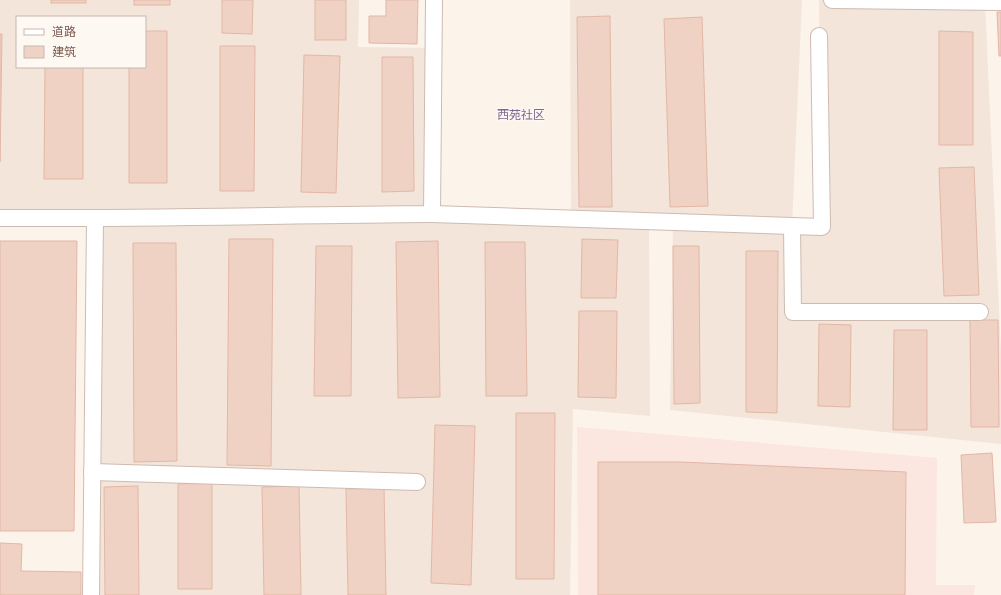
<svg xmlns="http://www.w3.org/2000/svg" width="1001" height="595" font-family="Figtree,'Noto Sans SC',sans-serif">
<style>
.residential{fill:#f3e5da;fill-rule:evenodd}
.commercial{fill:#fbe6e0}
.building{fill:#f0d2c4;stroke:#e2b7a5}
.lines{fill:none;stroke-linecap:round;stroke-linejoin:round}
.minor-casing{stroke:#cebbb0;stroke-width:18}
.minor{stroke:#fff;stroke-width:16}
.labels{text-anchor:middle;stroke-width:3;stroke-linejoin:round;paint-order:stroke}
.neighbourhood-label{font-size:12px;fill:#806692;stroke:#fef8f2}
</style>
<rect width="100%" height="100%" fill="#fcf4eb"/>
<path class="residential" d="M0 0H359L358 47 433 48 432 213 571 219 570 0H802L792 226 822 227 819 0 985 3 1001 353V444L670 410 673 223 649 222 650 416 573 409 570 595H91L95 219 0 218ZM17 17H145V67H17Z"/>
<polygon class="commercial" points="577,427 937,458 936,585 975,585 974,595 578,595"/>
<g class="building">
<rect x="51" y="0" width="35" height="3"/>
<rect x="134" y="0" width="36" height="5"/>
<polygon points="222,0 253,0 252,34 222,33"/>
<rect x="315" y="0" width="31" height="40"/>
<polygon points="386,0 418,0 417,44 369,43 369,16 386,16"/>
<polygon points="997,12 1001,12 1001,56 999,56"/>
<polygon points="610,16 612,207 579,207 577,17"/>
<polygon points="702,17 708,206 670,207 664,19"/>
<polygon points="145,31 167,31 167,183 129,183 129,67 145,67"/>
<polygon points="939,31 973,32 973,145 939,145"/>
<polygon points="0,34 2,34 0,162"/>
<polygon points="220,46 255,46 254,191 220,191"/>
<polygon points="304,55 340,56 336,193 301,192"/>
<polygon points="382,57 413,57 414,191 382,192"/>
<polygon points="45,67 83,67 83,179 44,179"/>
<polygon points="974,167 979,295 944,296 939,168"/>
<polygon points="229,239 273,239 271,466 227,465"/>
<polygon points="582,239 618,240 616,298 581,298"/>
<polygon points="0,241 77,241 74,531 0,531"/>
<polygon points="438,241 440,397 398,398 396,242"/>
<polygon points="485,242 525,242 527,396 486,396"/>
<polygon points="133,243 176,243 177,461 134,462"/>
<polygon points="316,246 352,246 351,396 314,396"/>
<polygon points="673,246 699,246 700,403 674,404"/>
<polygon points="746,251 778,251 777,413 746,412"/>
<polygon points="579,311 617,311 616,398 578,397"/>
<polygon points="970,320 998,320 999,427 971,427"/>
<polygon points="819,324 851,325 850,407 818,406"/>
<polygon points="894,330 927,330 927,430 893,430"/>
<polygon points="516,413 555,413 554,579 516,579"/>
<polygon points="435,425 475,426 471,585 431,583"/>
<polygon points="992,453 996,522 964,523 961,455"/>
<polygon points="598,462 681,462 906,472 905,595 598,595"/>
<polygon points="212,483 212,589 178,589 178,484"/>
<polygon points="138,486 139,595 105,595 104,487"/>
<polygon points="299,486 301,595 264,595 262,487"/>
<polygon points="384,488 386,595 348,595 346,489"/>
<polygon points="0,543 22,544 21,571 81,572 81,595 0,595"/>
</g>
<g class="lines">
<defs>
<g id="minor">
<polyline points="832,0 1001,2"/>
<polyline points="432,214 822,227 819,36"/>
<path d="M0 218C144 219 288 215 432 214L434 0"/>
<polyline points="792,226 793,312 980,312"/>
<polyline points="92,472 417,482"/>
<polyline points="91,595 95,218"/>
</g>
</defs>
<use href="#minor" class="minor-casing"/>
<use href="#minor" class="minor"/>
</g>
<g class="labels">
<g class="neighbourhood-label">
<text x="521" y="119">西苑社区</text>
</g>
</g>
<rect x="16" y="16" width="130" height="52" fill="#fef8f2" stroke="#c8b8b0"/>
<rect x="24" y="29" width="20" height="6" fill="#ffffff" stroke="#c8b8b0"/>
<text x="52" y="36" font-size="12" fill="#77594e">道路</text>
<rect x="24" y="46" width="20" height="12" fill="#f0d2c4" stroke="#c8b8b0"/>
<text x="52" y="56" font-size="12" fill="#77594e">建筑</text>
</svg>
